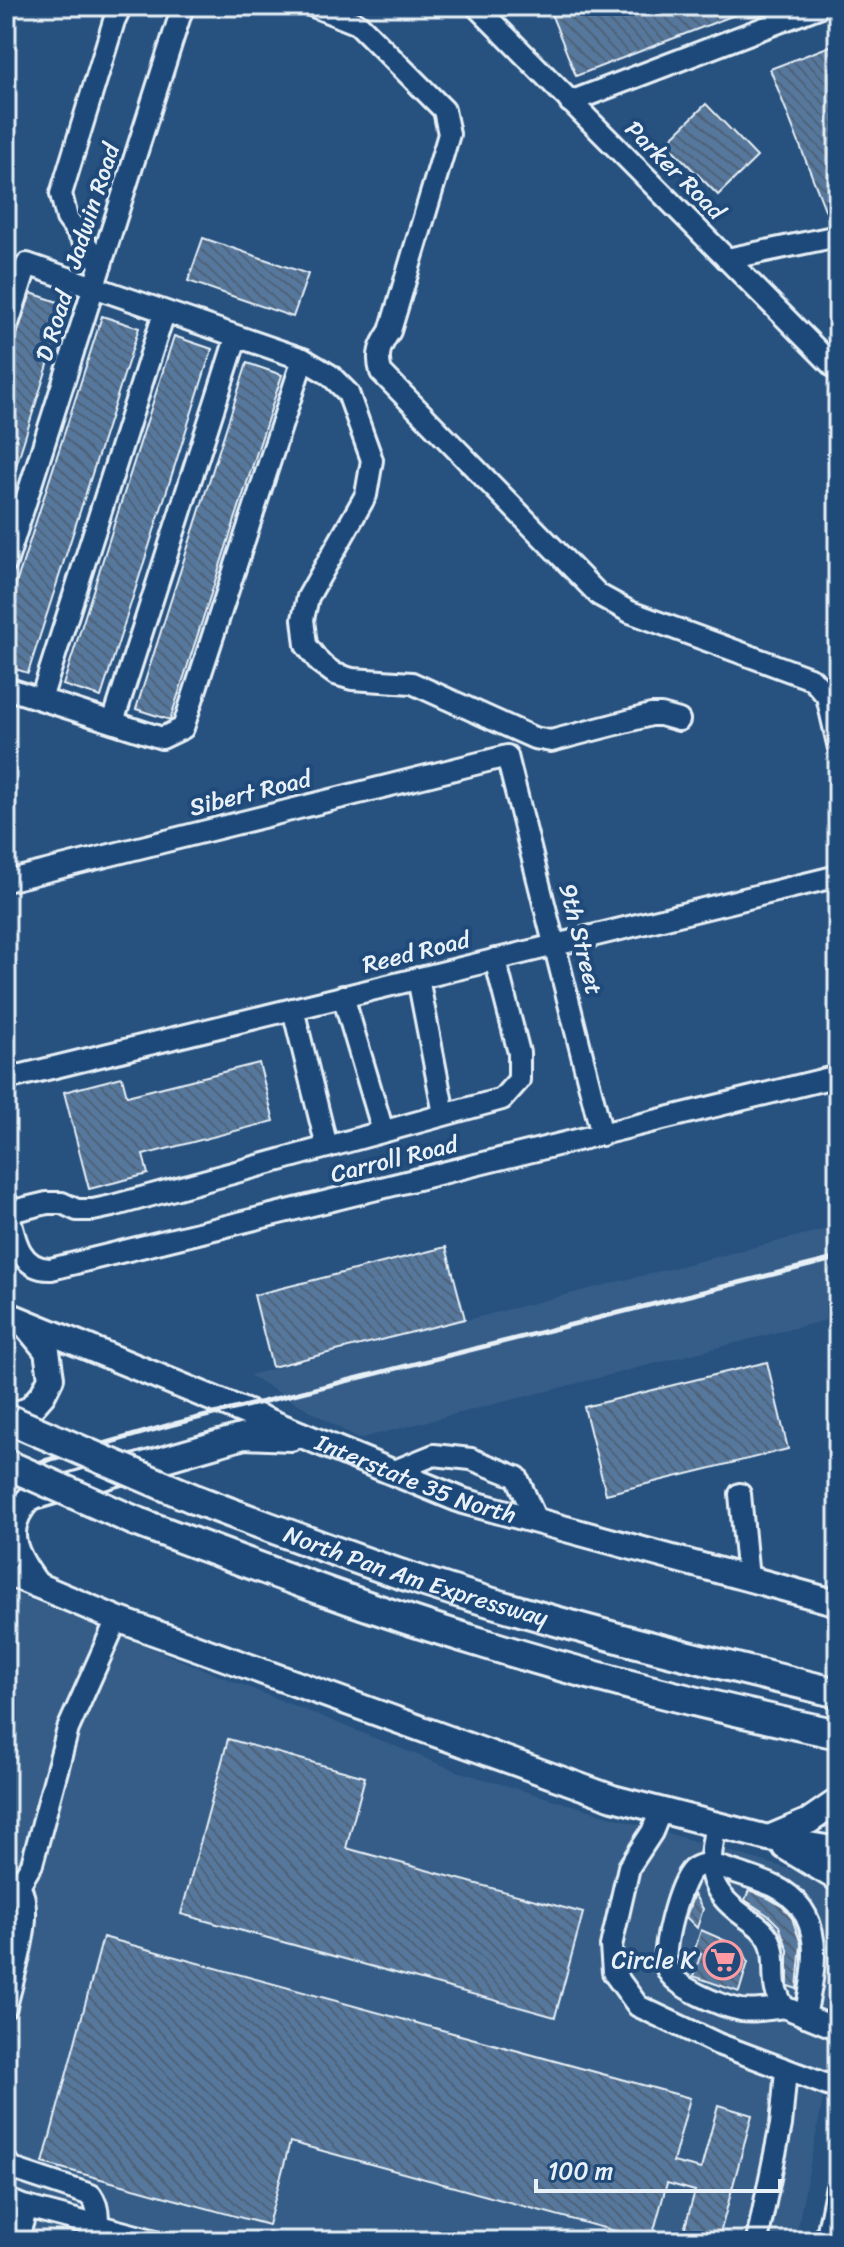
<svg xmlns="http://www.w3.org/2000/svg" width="844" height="2247" font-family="Sriracha,sans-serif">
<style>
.built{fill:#355d88}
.building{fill:url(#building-back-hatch);stroke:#e8f1f8;stroke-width:2}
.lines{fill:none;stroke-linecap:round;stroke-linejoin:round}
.minor-casing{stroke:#e8f1f8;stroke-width:26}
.major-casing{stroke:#e8f1f8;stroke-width:30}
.highway-casing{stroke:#e8f1f8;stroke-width:34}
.minor{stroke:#1f4a7a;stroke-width:20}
.major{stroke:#1f4a7a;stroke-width:24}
.highway{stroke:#1f4a7a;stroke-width:28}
.rail{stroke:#e8f1f8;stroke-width:5}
.highway-bridge-casing{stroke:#e8f1f8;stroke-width:34;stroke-linecap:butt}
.highway-bridge{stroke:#1f4a7a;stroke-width:28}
.labels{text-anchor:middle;stroke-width:8;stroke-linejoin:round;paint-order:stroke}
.street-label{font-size:24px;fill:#e8f1f8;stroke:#1f4a7a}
.poi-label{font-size:24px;fill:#e8f1f8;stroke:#1f4a7a;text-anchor:end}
</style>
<defs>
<pattern id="building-back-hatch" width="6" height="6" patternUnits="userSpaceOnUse" patternTransform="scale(2)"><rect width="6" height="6" fill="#57789d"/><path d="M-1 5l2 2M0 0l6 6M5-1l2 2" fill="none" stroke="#4f6278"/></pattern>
</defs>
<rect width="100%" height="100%" fill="#27517f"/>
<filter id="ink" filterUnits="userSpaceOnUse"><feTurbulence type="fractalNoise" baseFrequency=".0125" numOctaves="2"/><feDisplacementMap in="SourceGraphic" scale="16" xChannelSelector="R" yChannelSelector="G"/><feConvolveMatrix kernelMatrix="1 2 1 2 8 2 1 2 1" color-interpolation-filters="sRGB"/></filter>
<g filter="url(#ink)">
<g class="built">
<polygon points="838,1226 838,1317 358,1439 249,1375"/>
<polygon points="6,1590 457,1771 806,1874 831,1894 838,1905 838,2023 795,2241 6,2241"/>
</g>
<g class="building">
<polygon points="548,6 754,6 755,7 576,76"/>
<polygon points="838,43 838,207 826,212 770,69"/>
<polygon points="706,104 757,157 718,195 666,143"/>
<polygon points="203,238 308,274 293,317 188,281"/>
<polygon points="31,293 67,305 9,488 6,487 6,366"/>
<polygon points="102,316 139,328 28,673 6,666 6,615"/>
<polygon points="174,336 212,349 101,697 63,685"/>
<polygon points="247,363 282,375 170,720 136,709"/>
<polygon points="259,1063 274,1121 143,1155 148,1174 89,1189 64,1092 122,1077 127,1096"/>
<polygon points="446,1247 465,1319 272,1367 254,1295"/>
<polygon points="767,1362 788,1449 606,1494 584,1407"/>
<polygon points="228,1739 365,1777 346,1848 583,1913 555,2017 181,1914"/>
<polygon points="749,1890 768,1898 783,1907 792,1918 801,1944 797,1989 788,1986 788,1950 779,1926 769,1916 745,1900"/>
<polygon points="694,1894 703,1909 697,1928 686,1917"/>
<polygon points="701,1930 742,1948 748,1962 739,1992 693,1976 701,1954 694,1952"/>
<polygon points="103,1937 690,2098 673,2162 701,2169 718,2105 752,2115 718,2241 681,2241 695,2191 667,2183 651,2241 290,2142 268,2225 43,2163"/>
</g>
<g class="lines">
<defs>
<g id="minor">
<path d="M313 6 358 24 444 110 449 134 390 331C380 346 376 354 381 372L599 595 630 612 812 679 827 696 838 744"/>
<polyline points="476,6 838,371"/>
<polyline points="570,102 821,6"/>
<polyline points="727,259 838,236"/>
<polyline points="101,265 67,218 61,194 114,21 121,6"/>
<polyline points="6,330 27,264 303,359 330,375 348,393 372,460 366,495 308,597 303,619 306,645 320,663 335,674 352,679 412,683 534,738 551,741 651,715 661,715 679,720"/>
<polyline points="6,563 183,6"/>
<polyline points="6,688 162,738 183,728 303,359"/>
<polyline points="41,699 164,313"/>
<polyline points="113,722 236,338"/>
<polyline points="6,881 507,756 602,1135"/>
<polyline points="418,978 444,1114"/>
<polyline points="343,996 383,1131"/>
<polyline points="293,1009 327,1147"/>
<polyline points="6,1079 838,876"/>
<path d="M6 1201C13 1228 15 1270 51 1269L838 1076"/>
<polyline points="9,1212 47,1203 62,1203 77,1210 93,1210 112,1206 502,1099 519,1080 519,1053 495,959"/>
<polyline points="392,1472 434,1455 471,1459 517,1477 537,1522"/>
<polyline points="740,1494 748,1579"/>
<polyline points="661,1810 652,1832 629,1867 611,1946 613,1972 638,2006 718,2044 838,2089"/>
<path d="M716 1824C708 1867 704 1888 744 1916 754 1923 765 1930 770 1941 777 1956 772 1974 776 1990 778 1996 781 2002 784 2007L838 2029"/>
<polyline points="6,1898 19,1885 32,1864 68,1729 117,1619"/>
<path d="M6 2007C13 1974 36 1914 19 1885"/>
<path d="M784 2007C770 2009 755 2012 741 2010 721 2006 675 1988 667 1969 660 1952 679 1883 692 1870 697 1865 703 1865 709 1863 730 1871 754 1877 774 1886 828 1912 815 1969 805 2016"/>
<path d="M6 2162 16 2170 91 2195C101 2209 98 2225 95 2241"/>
<polyline points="6,2199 23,2206 156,2241"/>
<polyline points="17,2241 27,2207"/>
<polyline points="757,2241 781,2125 786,2070"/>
</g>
<g id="major">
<path id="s1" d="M6 1314 463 1501 838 1603"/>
<polyline points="6,1417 29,1410 43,1394 51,1378 47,1351 25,1324"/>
<polyline points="6,1572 117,1619 613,1798 768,1838 838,1850"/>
<path d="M37 1585C14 1555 0 1528 30 1498L244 1436 291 1438"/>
<polyline points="771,1837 809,1821 838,1801"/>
<polyline points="785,1847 838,1879"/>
<polyline points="828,2241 838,2191"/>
</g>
<g id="highway">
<path id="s2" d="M197 1500C263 1525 330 1550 397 1573 542 1621 690 1657 838 1693"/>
<path d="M135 1521C248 1563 362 1607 479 1642 597 1679 717 1708 838 1734"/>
</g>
</defs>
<use href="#minor" class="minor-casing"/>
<use href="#major" class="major-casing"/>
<use href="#highway" class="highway-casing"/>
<use href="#minor" class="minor"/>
<use href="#major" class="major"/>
<use href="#highway" class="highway"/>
<polyline class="rail" points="6,1472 170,1425 838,1258"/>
<defs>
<g id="highway-bridge">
<polyline points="6,1418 197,1500"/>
<polyline points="6,1464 135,1521"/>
</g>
</defs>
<use href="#highway-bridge" class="highway-bridge-casing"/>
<use href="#highway-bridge" class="highway-bridge"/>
</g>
</g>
<defs>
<symbol id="supermarket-ring" viewBox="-11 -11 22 22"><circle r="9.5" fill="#1f4a7a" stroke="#ff9aa2" stroke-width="1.5"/><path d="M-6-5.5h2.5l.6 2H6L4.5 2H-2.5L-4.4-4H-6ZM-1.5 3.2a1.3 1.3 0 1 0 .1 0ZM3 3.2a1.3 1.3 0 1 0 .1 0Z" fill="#ff9aa2"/></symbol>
</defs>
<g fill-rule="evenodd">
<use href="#supermarket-ring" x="701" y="1938" width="44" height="44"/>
</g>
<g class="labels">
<g class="street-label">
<text transform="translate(675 170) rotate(45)" y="8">Parker Road</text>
<text transform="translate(92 206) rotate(-72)" y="8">Jadwin Road</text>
<text transform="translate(54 326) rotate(-72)" y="8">D Road</text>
<text transform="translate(250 793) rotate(-14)" y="8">Sibert Road</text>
<text transform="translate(581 939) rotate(76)" y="8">9th Street</text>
<text transform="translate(416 952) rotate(-14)" y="8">Reed Road</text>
<text transform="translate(394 1159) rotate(-14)" y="8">Carroll Road</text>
<text dy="8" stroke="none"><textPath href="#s1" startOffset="442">Interstate 35 North</textPath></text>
<text dy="8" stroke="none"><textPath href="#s2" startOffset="232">North Pan Am Expressway</textPath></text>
</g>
<g class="poi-label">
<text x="695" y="1968">Circle K</text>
</g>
</g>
<rect width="844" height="2247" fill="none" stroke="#1f4a7a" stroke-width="32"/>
<rect x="16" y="16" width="812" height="2215" fill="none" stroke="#e8f1f8" stroke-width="3" filter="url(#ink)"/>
<path d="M536 2179v12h244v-12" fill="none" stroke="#e8f1f8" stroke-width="4"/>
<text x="548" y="2179" font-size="24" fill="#e8f1f8" stroke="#1f4a7a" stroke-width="6" paint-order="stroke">100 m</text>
</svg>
